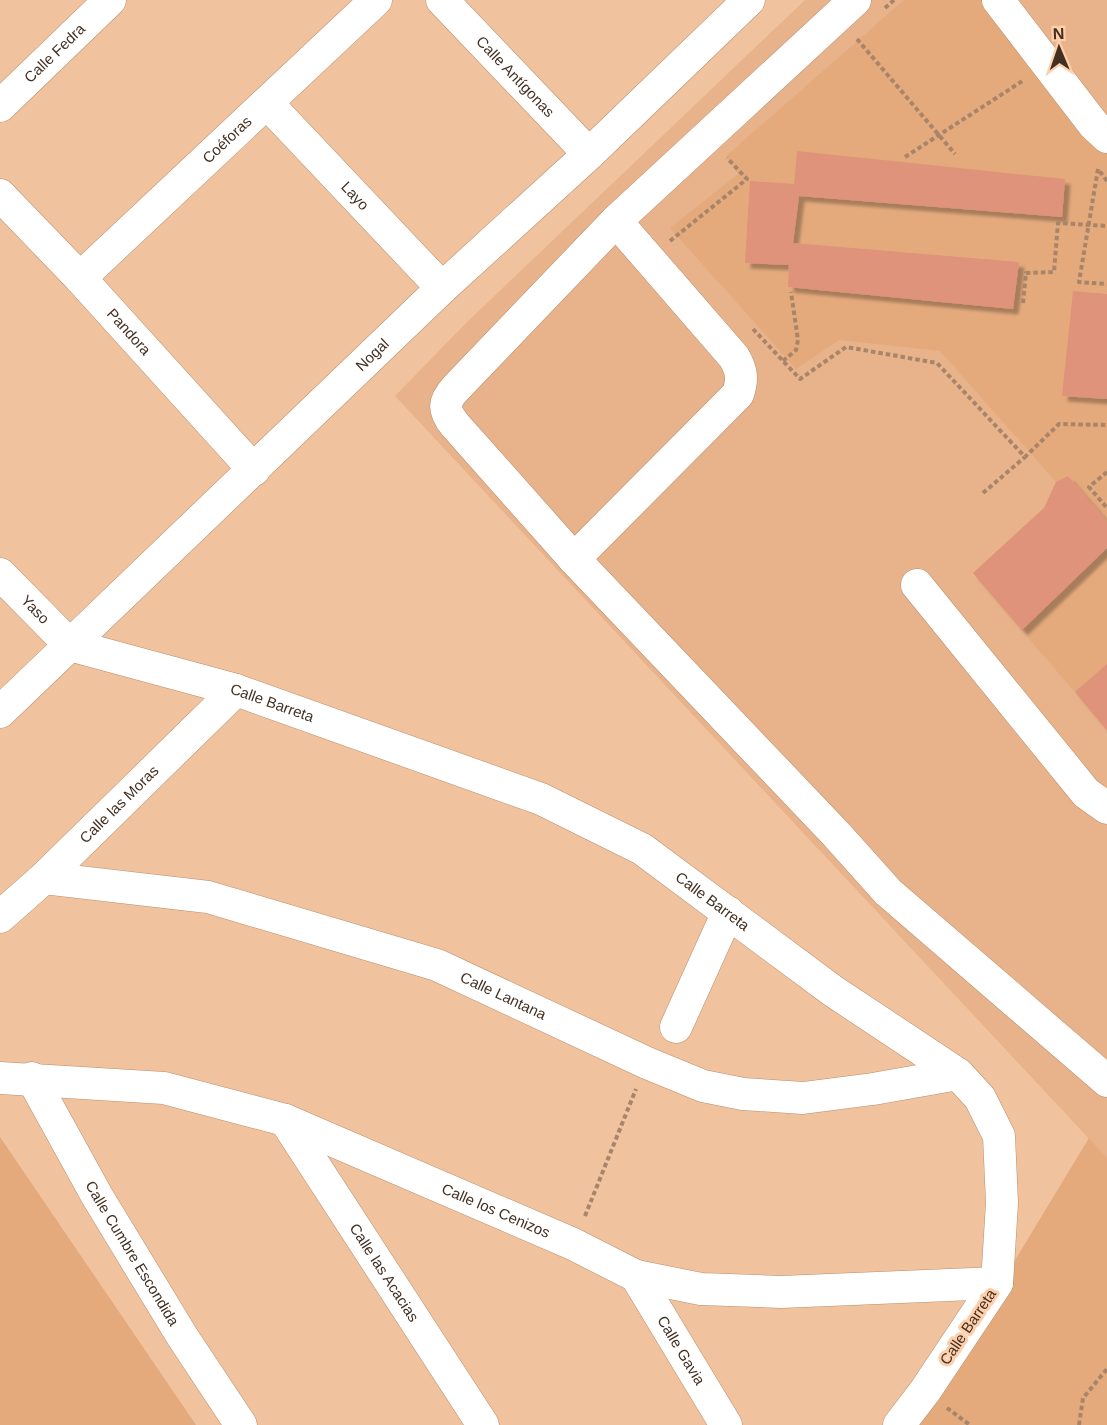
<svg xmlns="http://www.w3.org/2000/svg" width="1107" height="1425" font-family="Arial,sans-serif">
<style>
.built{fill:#e8b38b}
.green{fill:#e4aa7c}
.building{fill:#de937a;filter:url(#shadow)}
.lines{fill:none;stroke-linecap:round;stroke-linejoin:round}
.minor-casing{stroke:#ba8e6c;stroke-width:33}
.path{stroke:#a8856a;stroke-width:4;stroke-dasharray:4.5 3;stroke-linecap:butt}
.minor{stroke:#fff;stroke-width:32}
.labels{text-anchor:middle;stroke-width:6;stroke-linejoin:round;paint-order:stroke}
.street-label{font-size:15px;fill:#433022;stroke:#fecfab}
</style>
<defs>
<filter id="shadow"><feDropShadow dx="5.5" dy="5.5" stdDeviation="1.5" flood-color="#0004"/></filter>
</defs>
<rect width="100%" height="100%" fill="#f0c29e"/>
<polygon class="built" points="805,0 1107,0 1107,1158 395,396 465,324"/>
<g class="green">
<polygon points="904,0 993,0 1107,147 1107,730 973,573 1044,508 1056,482 940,351 839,340 796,369 670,228 738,174 726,156"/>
<polygon points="0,1137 196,1425 0,1425"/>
<polygon points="1089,1138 1107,1158 1107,1425 915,1425"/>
</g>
<g class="building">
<polygon points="797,151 1065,179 1062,217 799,196 793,243 1019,262 1013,309 788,287 789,265 745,263 750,181 794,184"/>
<polygon points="1073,291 1107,294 1107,399 1062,396"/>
<polygon points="1068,476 1107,521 1107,548 1022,630 973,573 1044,508 1056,482"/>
<polygon points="1107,664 1107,730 1075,692"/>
</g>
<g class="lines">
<defs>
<g id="minor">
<path id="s1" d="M442 0 589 154"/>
<path d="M855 0 616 221 456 388C443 402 443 410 455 425L574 559 836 834 888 892 1107 1081"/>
<polyline points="998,0 1094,125 1107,137"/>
<path id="s2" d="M267 103 442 288"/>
<path id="s3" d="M0 106 110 0"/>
<path id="s4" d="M0 195 80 278 254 470"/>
<path id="s5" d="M80 278 376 0"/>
<path d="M574 559 738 394C743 379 742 371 734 357L616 221"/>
<path id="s6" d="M0 574 70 645 236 690 541 799 642 849 833 991 958 1074 980 1098 999 1136 1002 1203 997 1283 925 1391 899 1425"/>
<polyline points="917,585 1086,793 1107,808"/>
<path id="s7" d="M0 712 442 288 589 154 749 0"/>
<path id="s8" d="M44 878 208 897 437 965 647 1063 703 1086 743 1094 803 1098 873 1089 958 1074"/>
<path id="s9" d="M0 917 44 878 236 690"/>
<polyline points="676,1027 728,912"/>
<path id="s10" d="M0 1078 164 1088 285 1120 573 1244 636 1276 701 1289 781 1292 997 1283"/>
<path id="s11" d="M32 1078 97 1196 182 1336 241 1425"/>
<path id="s12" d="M285 1120 483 1425"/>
<path id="s13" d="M636 1276 726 1425"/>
</g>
</defs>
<use href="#minor" class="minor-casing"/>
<g class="path">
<polyline points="885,8 894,0"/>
<polyline points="857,39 955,154"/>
<polyline points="905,157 1024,80"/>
<polyline points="1107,181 1098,169 1079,282 1107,284"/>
<polyline points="670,241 747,179 727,158"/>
<polyline points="1023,303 1026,273 1054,272 1058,223 1107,226"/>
<polyline points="753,329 800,379 846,347 937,363 1025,457 1059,424 1107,425"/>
<polyline points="783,361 796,350 798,340 791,292"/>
<polyline points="1107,472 1089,487 1107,508"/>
<polyline points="983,493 1025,457"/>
<polyline points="585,1216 636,1089"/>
<polyline points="947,1408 970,1425"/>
<polyline points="1079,1425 1083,1398 1107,1369"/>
</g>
<use href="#minor" class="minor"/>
</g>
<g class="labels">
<g class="street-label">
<text dy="5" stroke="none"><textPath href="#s3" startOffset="76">Calle Fedra</textPath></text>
<text dy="5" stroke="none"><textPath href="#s1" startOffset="106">Calle Antígonas</textPath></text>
<text dy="5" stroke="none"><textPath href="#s5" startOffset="202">Coéforas</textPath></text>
<text dy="5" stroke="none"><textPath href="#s2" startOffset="128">Layo</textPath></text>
<text dy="5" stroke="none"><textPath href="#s4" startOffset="188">Pandora</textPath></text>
<text dy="5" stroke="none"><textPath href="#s7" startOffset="516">Nogal</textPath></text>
<text dy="5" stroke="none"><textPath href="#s6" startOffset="50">Yaso</textPath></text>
<text dy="5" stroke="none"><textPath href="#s6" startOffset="310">Calle Barreta</textPath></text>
<text dy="5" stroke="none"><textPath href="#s9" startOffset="164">Calle las Moras</textPath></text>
<text dy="5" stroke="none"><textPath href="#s6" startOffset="796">Calle Barreta</textPath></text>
<text dy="5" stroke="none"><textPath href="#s8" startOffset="477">Calle Lantana</textPath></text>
<text dy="5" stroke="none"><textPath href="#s10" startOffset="519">Calle los Cenizos</textPath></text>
<text dy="5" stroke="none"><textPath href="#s11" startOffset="202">Calle Cumbre Escondida</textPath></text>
<text dy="5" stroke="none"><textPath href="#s12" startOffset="182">Calle las Acacias</textPath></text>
<text transform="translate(968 1327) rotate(-56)" y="5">Calle Barreta</text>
<text dy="5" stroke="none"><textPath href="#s13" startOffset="87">Calle Gavia</textPath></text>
</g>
</g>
<g transform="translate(1059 48) rotate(358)" stroke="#fecfab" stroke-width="4.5" paint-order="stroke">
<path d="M0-4.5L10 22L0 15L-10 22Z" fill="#433022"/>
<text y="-9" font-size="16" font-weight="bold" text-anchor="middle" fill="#433022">N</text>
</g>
</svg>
